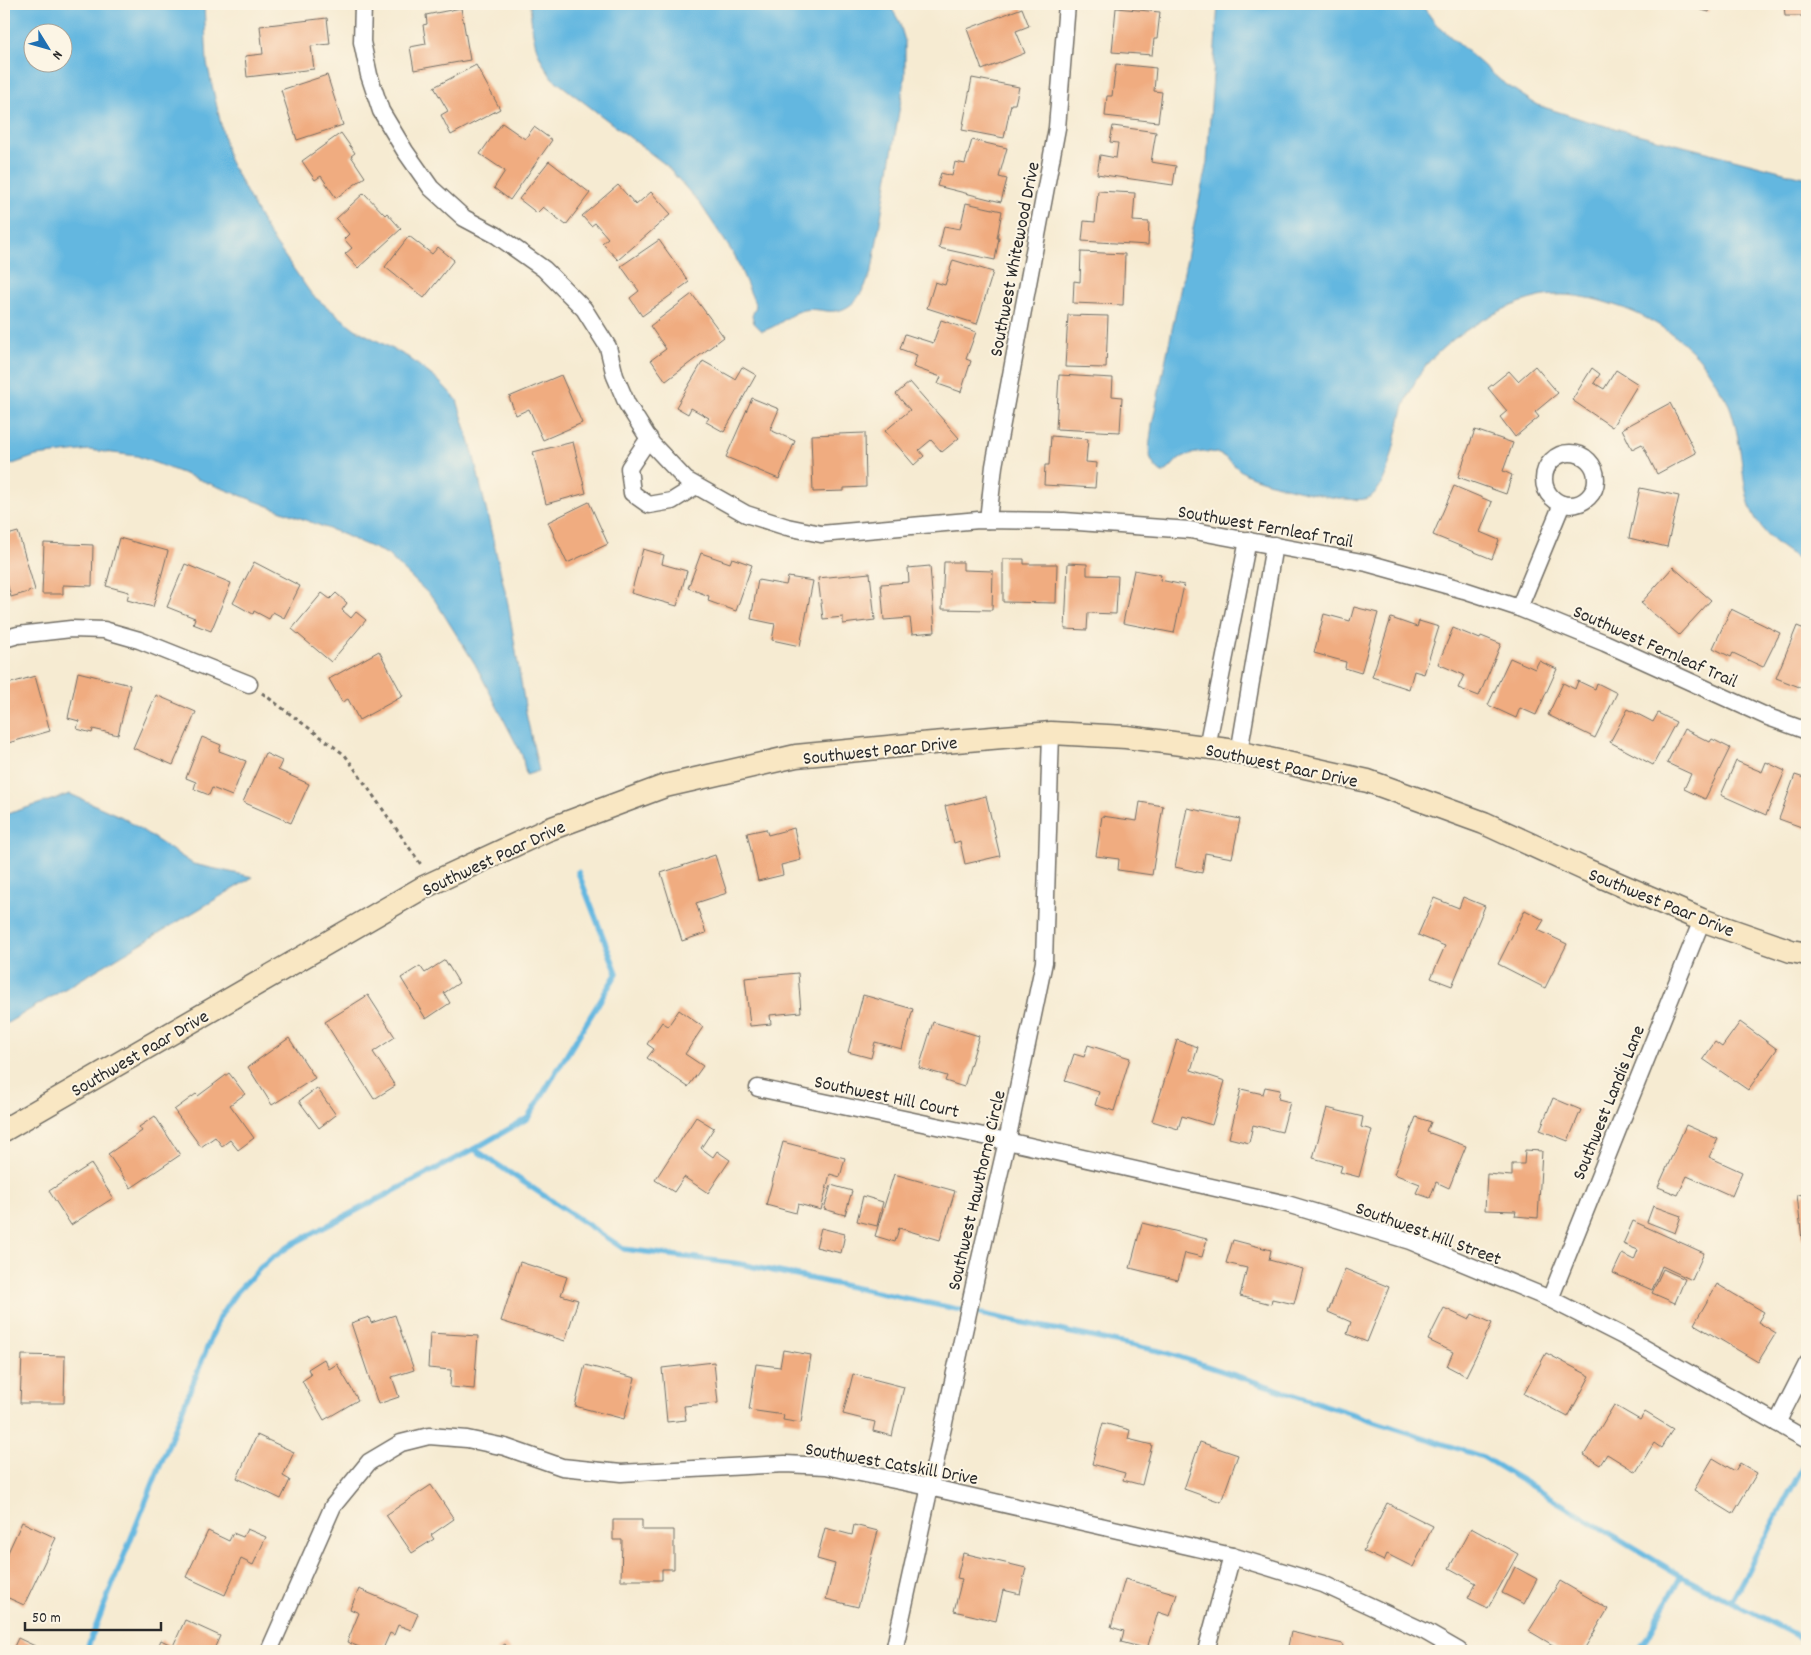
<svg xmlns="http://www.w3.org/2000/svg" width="1811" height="1655" font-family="Dekko,sans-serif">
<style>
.water{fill:#64b7e0;stroke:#487186;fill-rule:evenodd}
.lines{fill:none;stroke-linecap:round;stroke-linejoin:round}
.stream{stroke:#64b7e0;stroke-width:5.5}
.building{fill:#f0ac80}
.street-casing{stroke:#726e65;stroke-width:19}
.secondary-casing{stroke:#726e65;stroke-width:25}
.path{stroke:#726e65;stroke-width:3;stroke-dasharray:4 4;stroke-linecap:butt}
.street{stroke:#fff;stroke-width:16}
.secondary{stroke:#f9e7c3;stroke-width:22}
.labels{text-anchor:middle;stroke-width:4;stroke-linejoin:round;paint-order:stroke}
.street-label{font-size:19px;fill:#2b2b2b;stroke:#fcf5e5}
</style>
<rect width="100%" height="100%" fill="#fcf5e5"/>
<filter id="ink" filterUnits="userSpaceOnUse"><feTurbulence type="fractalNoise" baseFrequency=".02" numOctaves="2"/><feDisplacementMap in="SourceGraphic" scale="10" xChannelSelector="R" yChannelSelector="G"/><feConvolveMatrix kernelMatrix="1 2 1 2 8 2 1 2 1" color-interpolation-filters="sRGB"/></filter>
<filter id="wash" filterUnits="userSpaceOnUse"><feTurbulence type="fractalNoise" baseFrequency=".0096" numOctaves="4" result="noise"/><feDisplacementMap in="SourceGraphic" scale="20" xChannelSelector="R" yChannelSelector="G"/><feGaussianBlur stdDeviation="1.12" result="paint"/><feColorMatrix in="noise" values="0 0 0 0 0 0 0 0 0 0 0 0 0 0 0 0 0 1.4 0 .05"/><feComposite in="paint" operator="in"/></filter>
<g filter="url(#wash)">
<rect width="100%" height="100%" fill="#f6ebd2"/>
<g class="water">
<path d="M4 4H204L207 63 229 160 269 234 312 295 355 329 408 357 440 382 457 400 473 453 508 604 527 718 539 771 526 775 522 755 475 664 434 599 387 554 337 532 137 456 89 450 36 456 4 467ZM32 32H62V62H32Z"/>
<path d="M530 4H889L899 21 905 41V76L872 270C864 291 853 314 827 311 819 310 807 308 800 311 786 316 780 326 762 331L754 323 752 316 756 306 735 256 701 205 666 165 552 78C534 51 532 35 530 4Z"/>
<path d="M1218 4H1421L1436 24 1501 81 1537 105 1587 121 1807 178V563C1728 523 1753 480 1731 410 1729 403 1724 396 1720 390 1713 377 1704 362 1693 352 1673 331 1641 313 1614 305 1596 299 1574 294 1555 295 1514 296 1443 338 1421 372 1415 381 1410 392 1406 401 1395 426 1392 487 1368 498 1352 506 1263 483 1246 474 1234 468 1228 454 1211 452 1202 451 1187 454 1179 459 1172 464 1172 469 1162 473 1144 460 1150 444 1152 425L1207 162Z"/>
<polygon points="70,794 122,817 193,864 253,877 4,1025 4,815"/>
</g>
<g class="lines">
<g class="stream">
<polyline points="474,1149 624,1249 740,1264 1164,1352 1483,1457 1681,1576 1807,1641"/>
<polyline points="1731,1602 1806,1461"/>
<polyline points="86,1651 219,1318 235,1294 265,1263 294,1243 474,1149 528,1118 617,973 578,872"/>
<polyline points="1639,1651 1681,1576"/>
</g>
</g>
<g id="blocks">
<g class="building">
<polygon points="1679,4 1711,4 1709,12"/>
<polygon points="1784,4 1807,4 1807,16 1785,16"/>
<polygon points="461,8 470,60 414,70 410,47 426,44 423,25 427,24 426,15"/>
<polygon points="1022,8 1029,26 1016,31 1025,53 982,70 967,29"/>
<polygon points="1116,8 1160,12 1157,39 1154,39 1152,55 1112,52"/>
<polygon points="327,18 330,44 311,46 314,69 247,77 245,56 263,54 260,26"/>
<polygon points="1116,64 1156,68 1154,91 1162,92 1158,122 1105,116 1107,96 1112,96"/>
<polygon points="476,65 500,109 451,135 441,115 448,111 434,87"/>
<polygon points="327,75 343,125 297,140 281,90"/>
<polygon points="972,78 1019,87 1015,104 1011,104 1004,138 962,130"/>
<polygon points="502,123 525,139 534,127 552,140 510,200 494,188 505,171 480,154"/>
<polygon points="1113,126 1156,132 1151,162 1176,166 1173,185 1097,174 1100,155 1116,158 1118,143 1110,142"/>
<polygon points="341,133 355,153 351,156 365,177 336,198 321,176 315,180 302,161"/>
<polygon points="972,140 1007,148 999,177 1007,179 1001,202 937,186 941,173 952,176 955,162 965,164"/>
<polygon points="549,161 590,193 566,225 543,207 537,213 519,199"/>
<polygon points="618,185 636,205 651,192 671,214 618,260 602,243 608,238 595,223 591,226 582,216"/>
<polygon points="1098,191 1135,193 1133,221 1149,222 1148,245 1082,241 1084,221 1095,222"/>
<polygon points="364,193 385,215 387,213 401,229 358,268 345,254 352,248 344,239 349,234 336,219"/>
<polygon points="966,203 1002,211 997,238 999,238 995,260 939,248 944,226 960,229"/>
<polygon points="409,236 432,254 438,247 454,260 424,298 385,267"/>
<polygon points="659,240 689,282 642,316 630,298 639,291 621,266"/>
<polygon points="1081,252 1125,254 1123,305 1073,303 1074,281 1080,282"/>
<polygon points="953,260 993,272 977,324 927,308 935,282 945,285"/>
<polygon points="692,294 724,337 666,381 651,360 666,349 650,326"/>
<polygon points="1068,315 1108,316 1106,368 1065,367"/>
<polygon points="941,320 976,332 966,359 971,361 961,392 938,384 941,377 913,367 917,355 900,349 905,334 933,343"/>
<polygon points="703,361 735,379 742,367 756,375 724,432 706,422 709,418 691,408 688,414 676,407"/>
<polygon points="1535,366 1558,393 1535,412 1539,417 1515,437 1500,417 1507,411 1488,388 1509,371 1518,381"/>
<polygon points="1592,368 1600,374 1594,383 1604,389 1616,370 1638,384 1612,427 1572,400"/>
<polygon points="561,375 582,423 543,440 529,409 516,415 509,397"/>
<polygon points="1059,375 1113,378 1112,396 1122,397 1120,432 1056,429"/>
<polygon points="910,382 959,438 942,452 931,440 919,450 924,456 914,465 885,431 910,410 896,394"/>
<polygon points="752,398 779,409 770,430 795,441 779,479 726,457"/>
<polygon points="1670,403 1696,453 1657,474 1642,444 1632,449 1622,429"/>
<polygon points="1475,430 1513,443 1503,471 1512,475 1506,494 1458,477"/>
<polygon points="865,433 866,487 844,488 844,491 813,492 811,435"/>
<polygon points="1051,436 1088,439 1086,462 1097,463 1095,488 1044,485 1045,465 1049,465"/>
<polygon points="573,442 586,493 546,504 533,452"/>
<polygon points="1454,486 1492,502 1480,532 1499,540 1492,559 1433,535"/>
<polygon points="1640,488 1679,496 1667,547 1629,538"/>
<polygon points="589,502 608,544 567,563 548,522"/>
<polygon points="18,532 35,590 11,597 7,583 4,583 4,536"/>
<polygon points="119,538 168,551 153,607 127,600 129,592 106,586"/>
<polygon points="44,543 93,545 92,586 63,585 63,594 42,594"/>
<polygon points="643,549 664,555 662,564 687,571 677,606 631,593"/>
<polygon points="701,553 730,563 732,558 752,565 736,611 708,601 709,596 688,588"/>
<polygon points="1003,559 1024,559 1024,564 1057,564 1056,603 1003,602"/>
<polygon points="254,562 300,586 284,618 273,612 269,619 254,611 253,614 233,603"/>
<polygon points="944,562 963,562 963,570 993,571 992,610 942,609"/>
<polygon points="1068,563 1087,564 1087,575 1118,576 1116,614 1088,613 1087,630 1065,629"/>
<polygon points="185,564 231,583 211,631 193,624 195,618 167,607"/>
<polygon points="930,566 935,632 912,634 910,618 884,620 881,584 909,582 908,568"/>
<polygon points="1673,567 1711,600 1679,635 1641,603"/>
<polygon points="1134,570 1161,575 1160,580 1184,585 1174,633 1123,623"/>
<polygon points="870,573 875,620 843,624 843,617 823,619 818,578"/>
<polygon points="788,577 813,581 800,646 772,640 775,624 751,619 758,580 786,585"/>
<polygon points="322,593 330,599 336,593 347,603 342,610 351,618 356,612 366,620 331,662 292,629"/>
<polygon points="1354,607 1378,613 1361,673 1345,668 1346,662 1314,653 1324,614 1350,621"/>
<polygon points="1731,609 1780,633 1763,667 1733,653 1731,657 1713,648"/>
<polygon points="1391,618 1417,627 1419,621 1439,627 1424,674 1414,671 1409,689 1372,677"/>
<polygon points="1797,626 1807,630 1807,680 1805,680 1802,688 1776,678"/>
<polygon points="1453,628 1480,639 1481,636 1501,644 1479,696 1458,688 1464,675 1438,664"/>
<polygon points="379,651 403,696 359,720 348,699 342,702 329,679"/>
<polygon points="1510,658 1535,669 1539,661 1557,669 1536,715 1520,708 1516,718 1488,705"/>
<polygon points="78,672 130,685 118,735 93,729 92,733 77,729 79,721 68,718"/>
<polygon points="35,676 50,731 8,743 4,727 4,685"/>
<polygon points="1578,681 1595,689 1597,683 1617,693 1595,738 1548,715 1563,683 1575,689"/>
<polygon points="156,695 196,712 173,765 133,748"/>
<polygon points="1628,709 1653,722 1658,713 1676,722 1653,765 1610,742"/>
<polygon points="1684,729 1710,742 1712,739 1730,748 1705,799 1684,789 1691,774 1667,763"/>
<polygon points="202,737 221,745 219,751 246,761 232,796 212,788 209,795 194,789 196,782 186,778"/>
<polygon points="265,753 282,761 278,770 309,784 291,823 243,802"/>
<polygon points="1736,761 1762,772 1766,762 1785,771 1766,815 1721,795"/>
<polygon points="1795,775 1807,779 1806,787 1807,788 1807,829 1779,819"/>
<polygon points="986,796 1000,856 965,864 960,841 954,843 945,806"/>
<polygon points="1140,802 1163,806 1152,875 1118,870 1119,859 1096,856 1102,816 1137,821"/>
<polygon points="1187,808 1240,819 1232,858 1205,853 1202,873 1175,867"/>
<polygon points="794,828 801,860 781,865 783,875 758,881 747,833 766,829 768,835"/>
<polygon points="715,855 727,893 696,903 706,933 682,941 661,873"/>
<polygon points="1463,897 1485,906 1452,986 1431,978 1445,946 1418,935 1434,898 1459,908"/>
<polygon points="1525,910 1544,920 1538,930 1567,944 1545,988 1498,964"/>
<polygon points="445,960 459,983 444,993 450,1003 426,1019 401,978 420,966 425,973"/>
<polygon points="798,973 801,1012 770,1015 771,1024 750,1026 745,978"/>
<polygon points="368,995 395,1037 373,1052 395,1086 374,1099 325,1022"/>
<polygon points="863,995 913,1009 902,1049 875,1042 871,1058 848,1052"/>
<polygon points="679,1010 703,1027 685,1054 703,1066 688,1087 647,1058 654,1049 647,1044 662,1022 668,1026"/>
<polygon points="933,1022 979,1036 964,1087 945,1081 947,1076 919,1068"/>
<polygon points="1740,1022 1777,1049 1748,1090 1703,1059 1715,1042 1722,1047"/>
<polygon points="289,1038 315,1078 272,1105 248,1067"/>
<polygon points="1177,1040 1198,1047 1191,1070 1225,1081 1212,1125 1182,1116 1178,1129 1152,1121"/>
<polygon points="1088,1045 1130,1058 1114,1111 1095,1105 1099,1092 1065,1081 1074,1054 1084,1057"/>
<polygon points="229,1073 245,1094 230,1105 254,1138 238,1150 230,1140 222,1146 215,1137 201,1147 174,1110 196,1094 198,1096"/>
<polygon points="1265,1087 1280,1090 1278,1099 1290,1102 1282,1132 1253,1125 1249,1143 1229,1138 1241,1089 1263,1094"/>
<polygon points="317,1088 336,1115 319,1128 299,1101"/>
<polygon points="1553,1098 1581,1110 1568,1141 1540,1130"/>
<polygon points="1327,1108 1363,1117 1361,1127 1372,1130 1359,1177 1340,1172 1342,1166 1313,1158"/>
<polygon points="155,1116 180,1155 131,1188 108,1154 142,1131 139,1127"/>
<polygon points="696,1117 714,1128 701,1148 713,1157 717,1151 730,1160 708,1193 684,1177 674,1192 655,1180"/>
<polygon points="1416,1117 1431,1122 1427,1132 1466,1146 1449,1188 1436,1182 1430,1198 1416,1193 1420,1184 1394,1174"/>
<polygon points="1686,1125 1718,1139 1709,1157 1742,1172 1732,1196 1687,1176 1678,1195 1658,1187"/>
<polygon points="783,1142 845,1158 840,1177 830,1174 821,1210 798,1204 796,1213 766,1205"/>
<polygon points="1525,1150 1542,1151 1538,1218 1515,1216 1516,1211 1485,1210 1487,1174 1512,1176 1512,1164 1524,1164"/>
<polygon points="91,1164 113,1198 71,1225 49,1191"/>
<polygon points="894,1174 955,1191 940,1240 899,1228 895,1242 875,1236"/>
<polygon points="831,1185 852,1191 845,1215 824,1209"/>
<polygon points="1807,1194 1807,1239 1802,1240 1797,1195"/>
<polygon points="863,1196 883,1202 877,1226 857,1221"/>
<polygon points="1653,1206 1681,1216 1675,1233 1647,1222"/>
<polygon points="1633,1221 1704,1253 1692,1280 1662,1266 1652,1290 1613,1273 1622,1254 1634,1260 1638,1250 1623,1244"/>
<polygon points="1142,1223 1207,1239 1202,1257 1185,1253 1178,1280 1130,1268"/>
<polygon points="821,1228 845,1234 841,1253 816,1247"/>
<polygon points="1233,1240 1271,1250 1269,1260 1303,1269 1294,1304 1272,1299 1271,1304 1240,1296 1247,1268 1226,1263"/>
<polygon points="520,1262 567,1277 561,1295 578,1300 565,1341 501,1321"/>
<polygon points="1345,1269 1389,1287 1367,1342 1347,1334 1351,1322 1328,1312"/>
<polygon points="1663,1269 1685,1279 1675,1303 1652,1293"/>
<polygon points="1717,1284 1764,1312 1758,1322 1776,1333 1758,1362 1694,1324"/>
<polygon points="1444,1308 1469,1320 1472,1314 1492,1323 1466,1376 1447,1366 1453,1352 1428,1340"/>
<polygon points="395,1315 414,1370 392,1377 399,1397 378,1404 351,1323 369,1317 371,1323"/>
<polygon points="430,1333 478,1336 474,1389 450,1387 451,1370 428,1368"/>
<polygon points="783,1350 811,1355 801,1423 783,1420 784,1415 749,1410 756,1364 780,1367"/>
<polygon points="1546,1353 1590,1376 1568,1417 1524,1394"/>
<polygon points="22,1355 65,1356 64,1403 20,1403"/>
<polygon points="324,1359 329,1369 337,1364 358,1400 324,1420 302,1381 311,1375 308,1369"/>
<polygon points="714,1362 718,1403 684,1406 686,1420 667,1422 662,1368"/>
<polygon points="585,1365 635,1378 624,1419 575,1406"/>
<polygon points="853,1374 904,1387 892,1436 873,1431 875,1422 843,1414"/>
<polygon points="1614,1405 1640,1420 1645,1412 1673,1429 1661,1448 1654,1443 1636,1472 1607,1454 1600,1465 1584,1455"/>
<polygon points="1103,1423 1130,1430 1128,1439 1152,1445 1142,1485 1123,1480 1125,1473 1092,1464"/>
<polygon points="257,1435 294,1452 283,1476 290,1480 281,1499 237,1478"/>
<polygon points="1200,1442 1238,1455 1221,1502 1184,1489"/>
<polygon points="1713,1458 1735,1471 1740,1463 1757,1473 1733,1514 1694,1490"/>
<polygon points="431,1485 454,1519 431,1535 434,1539 412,1553 386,1515"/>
<polygon points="1387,1503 1433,1526 1413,1567 1387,1554 1384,1561 1363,1551"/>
<polygon points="613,1520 642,1520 642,1530 674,1530 674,1569 662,1569 662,1580 621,1580 622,1540 613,1540"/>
<polygon points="22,1522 56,1538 24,1605 4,1596 4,1561"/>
<polygon points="854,1525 878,1531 858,1607 826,1599 835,1564 817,1559 825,1528 852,1535"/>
<polygon points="1471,1528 1518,1554 1488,1608 1468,1598 1476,1583 1449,1568"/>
<polygon points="247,1529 266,1537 253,1565 241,1559 225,1595 186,1577 208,1531 229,1541 233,1533 243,1537"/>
<polygon points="963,1553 1026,1568 1020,1594 1003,1590 996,1621 954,1611 962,1579 957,1578"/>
<polygon points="1515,1567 1537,1579 1524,1604 1502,1593"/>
<polygon points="1125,1579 1177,1594 1170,1616 1158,1612 1147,1649 1121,1642 1124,1631 1111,1627"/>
<polygon points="1560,1581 1608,1609 1583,1651 1563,1651 1529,1631"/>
<polygon points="359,1589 418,1614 411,1630 398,1625 394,1635 390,1633 382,1651 369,1651 347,1642 359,1613 350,1609"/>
<polygon points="185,1620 220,1636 213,1651 156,1651 161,1640 173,1646"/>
<polygon points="1291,1632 1343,1644 1342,1651 1287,1651"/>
<polygon points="18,1638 35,1646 32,1651 12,1651"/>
<polygon points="505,1644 511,1651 495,1651"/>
</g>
</g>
</g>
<g filter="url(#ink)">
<use href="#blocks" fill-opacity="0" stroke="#726e65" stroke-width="1"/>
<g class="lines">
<defs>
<g id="street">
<polyline points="363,4 362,42 369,75 381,111 405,151 431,188 464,218 496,235 544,269 584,309 608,347 615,376 627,404 652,444 686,480 746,514 787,527 821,534 979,520 1064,521 1190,530 1367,563 1464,590 1519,608 1605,643 1768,717 1807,731"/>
<polyline points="649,438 629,468 632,493 649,505 672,501 696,486"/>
<circle cx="1570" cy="479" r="26"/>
<polyline points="988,520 994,466 1057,128 1067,4"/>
<polyline points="1519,608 1562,504"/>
<polyline points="4,639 18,635 71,629 104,630 139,640 249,684"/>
<polyline points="1207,747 1248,540"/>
<polyline points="1239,753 1274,545"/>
<polyline points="758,1088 1007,1141 1287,1204 1410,1241 1550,1299 1621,1335 1807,1440"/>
<polyline points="1550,1299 1702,920"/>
<polyline points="1777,1423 1807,1364"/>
<polyline points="269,1651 333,1506 369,1462 401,1443 429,1436 467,1439 505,1447 562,1467 621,1473 785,1464 826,1466 929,1487 1232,1556 1323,1584 1426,1632 1459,1651"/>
<polyline points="894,1651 977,1272 1007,1141 1044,962 1051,733"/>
<polyline points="1206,1651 1232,1556"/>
</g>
<polyline id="secondary" points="4,1130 424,887 547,830 665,786 796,756 909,745 1051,733 1126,737 1228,750 1368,781 1484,823 1584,869 1702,920 1791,951 1807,954"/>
</defs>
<use href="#street" class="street-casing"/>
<use href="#secondary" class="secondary-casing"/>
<polyline class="path" points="262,693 345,755 422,866"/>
<use href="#street" class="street"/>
<use href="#secondary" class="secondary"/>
</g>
</g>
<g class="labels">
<g class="street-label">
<text transform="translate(1013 259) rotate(-79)" y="7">Southwest Whitewood Drive</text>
<text transform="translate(1266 525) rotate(10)" y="7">Southwest Fernleaf Trail</text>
<text transform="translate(1656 645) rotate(24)" y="7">Southwest Fernleaf Trail</text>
<text transform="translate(880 749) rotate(-6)" y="7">Southwest Paar Drive</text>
<text transform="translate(1282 764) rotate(12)" y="7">Southwest Paar Drive</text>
<text transform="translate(493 857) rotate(-25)" y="7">Southwest Paar Drive</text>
<text transform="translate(1662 901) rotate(22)" y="7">Southwest Paar Drive</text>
<text transform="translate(139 1052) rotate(-30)" y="7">Southwest Paar Drive</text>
<text transform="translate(887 1095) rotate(12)" y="7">Southwest Hill Court</text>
<text transform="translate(1607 1102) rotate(-68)" y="7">Southwest Landis Lane</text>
<text transform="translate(975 1190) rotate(-77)" y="7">Southwest Hawthorne Circle</text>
<text transform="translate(1429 1232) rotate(20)" y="7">Southwest Hill Street</text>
<text transform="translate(892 1462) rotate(10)" y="7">Southwest Catskill Drive</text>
</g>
</g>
<rect width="1811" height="1655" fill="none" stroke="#fcf5e5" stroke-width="20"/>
<g transform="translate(48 48) rotate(127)"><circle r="24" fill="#fcf5e5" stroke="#a8a49b"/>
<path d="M0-4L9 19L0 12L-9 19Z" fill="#1f6fb2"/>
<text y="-8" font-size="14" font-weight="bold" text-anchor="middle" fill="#2b2b2b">N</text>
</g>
<path d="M25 1622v8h136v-8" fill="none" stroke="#2b2b2b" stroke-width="2.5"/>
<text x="32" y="1622" font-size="15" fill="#2b2b2b" stroke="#fcf5e5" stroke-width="4" paint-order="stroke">50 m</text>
</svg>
